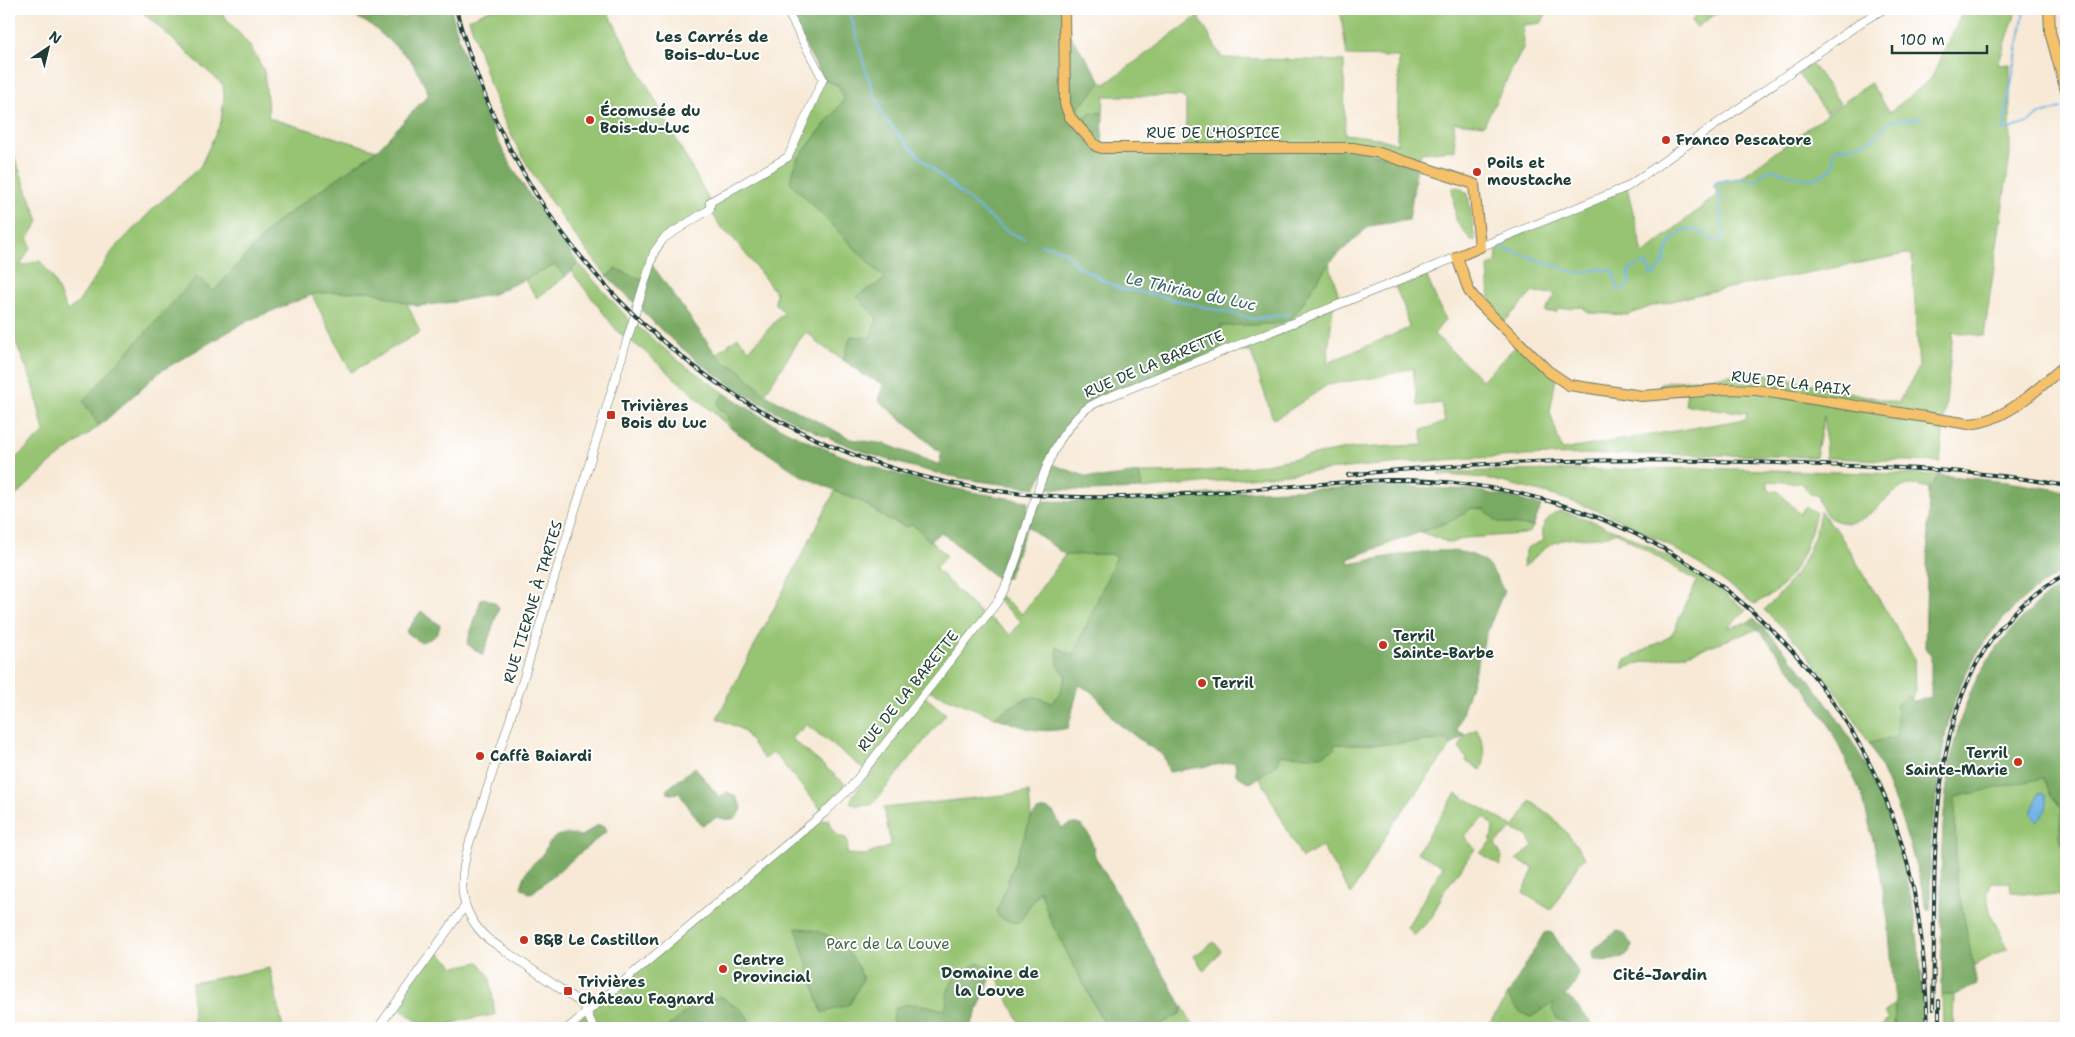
<svg xmlns="http://www.w3.org/2000/svg" width="2075" height="1037" font-family="'Shantell Sans',sans-serif">
<style>
.green{fill:#97c472;stroke:#5b8053}
.forest{fill:#79aa64;stroke:#4c744c}
.water{fill:#71b4e6;stroke:#48788d}
.lines{fill:none;stroke-linecap:round;stroke-linejoin:round}
.stream{stroke:#71b4e6;stroke-width:2}
.tertiary-casing{stroke:#6b796d;stroke-width:9}
.primary-casing{stroke:#6b796d;stroke-width:12}
.tertiary{stroke:#fff;stroke-width:8}
.primary{stroke:#f5c16b;stroke-width:10}
.rail-casing{stroke:#1f3d34;stroke-width:4}
.rail{stroke:#fff;stroke-width:2;stroke-dasharray:5.5;stroke-linecap:butt}
.poi-dot{fill:#c8321e;stroke:#fff;stroke-width:2}
.labels{text-anchor:middle;stroke-width:4;stroke-linejoin:round;paint-order:stroke}
.poi-label{font-size:15px;font-weight:bold;fill:#1f3d34;stroke:#fff;text-anchor:start}
.street-label{font-size:15px;fill:#1f3d34;stroke:#fff}
.park-label{font-size:15px;fill:#436647;stroke:#fff}
.neighbourhood-label{font-size:16px;font-weight:bold;fill:#1f3d34;stroke:#fff}
.water-label{font-size:16px;font-style:italic;fill:#386169;stroke:#fff}
</style>
<rect width="100%" height="100%" fill="#fff"/>
<filter id="ink" filterUnits="userSpaceOnUse"><feTurbulence type="fractalNoise" baseFrequency=".02" numOctaves="2"/><feDisplacementMap in="SourceGraphic" scale="10" xChannelSelector="R" yChannelSelector="G"/><feConvolveMatrix kernelMatrix="1 2 1 2 8 2 1 2 1" color-interpolation-filters="sRGB"/></filter>
<filter id="wash" filterUnits="userSpaceOnUse"><feTurbulence type="fractalNoise" baseFrequency=".0096" numOctaves="4" result="noise"/><feDisplacementMap in="SourceGraphic" scale="20" xChannelSelector="R" yChannelSelector="G"/><feGaussianBlur stdDeviation="1.12" result="paint"/><feColorMatrix in="noise" values="0 0 0 0 0 0 0 0 0 0 0 0 0 0 0 0 0 1.4 0 .05"/><feComposite in="paint" operator="in"/></filter>
<g filter="url(#wash)">
<rect width="100%" height="100%" fill="#f7e9d6"/>
<g class="green">
<polygon points="139,9 218,9 251,47 264,71 269,118 377,150 276,222 214,291 197,277 83,401 99,426 52,462 9,502 9,464 44,433 34,387 9,325 9,143 39,221 28,239 31,246 20,266 40,261 53,278 67,311 78,303 114,249 156,206 200,167 221,122 224,97 223,85"/>
<path d="M492 9H606L710 202 788 157 823 79 839 86 844 100 797 160 790 182 885 279 877 319 870 338 851 336 843 360 816 342 814 338 806 332 797 343 765 394 737 368 727 364 716 354 738 337 749 350 784 312 775 304 776 293 734 239 721 228 710 209 664 238 644 281 616 269 607 276C567 227 530 177 504 120 489 88 480 53 469 19Z"/>
<polygon points="1340,9 1549,9 1541,23 1523,25 1524,46 1484,125 1454,122 1455,150 1421,153 1417,166 1186,149 1186,100 1181,96 1104,96 1103,113 1090,112 1088,114 1082,131 1070,117 1102,82 1105,84 1198,16 1222,58 1344,61 1345,134 1378,138 1397,144 1399,57 1347,56"/>
<polygon points="1699,9 1723,9 1697,27 1694,25 1692,21"/>
<path d="M1964 9H2017L1998 65 2010 64V156L1984 336 1953 332 1940 462 1826 458 1824 416 1816 457C1718 455 1620 452 1521 456 1395 460 1268 477 1142 489L1139 473 1196 472 1254 466 1352 448 1423 445 1422 430 1445 422 1441 403 1418 406 1413 368 1372 378 1329 384 1282 415 1273 419 1251 352 1221 351V326L1275 324 1291 319 1329 263 1339 296 1360 295 1333 306 1327 363 1409 328 1404 307 1393 282 1424 270 1445 320 1434 334 1482 380 1519 343 1556 378 1550 412 1562 450 1746 419 1747 413 1685 405 1687 392 1657 395 1660 383 1757 372 1898 403 1919 368 1912 255 1906 254 1708 292 1652 306 1628 315 1590 313 1582 307 1558 309 1557 312H1545L1556 294 1533 292 1504 322 1487 305 1490 302 1488 266 1496 263 1498 240 1627 187 1643 254 1718 194 1714 186 1716 182 1740 178 1870 83 1890 112 1931 79Z"/>
<polygon points="1812,64 1840,103 1826,113 1798,74"/>
<polygon points="1459,187 1468,194 1475,240 1471,241 1456,220 1452,188"/>
<polygon points="578,263 633,324 629,337 636,325 680,362 726,394 722,396 733,430 643,350 618,332 571,271"/>
<polygon points="555,265 565,277 537,298 524,279"/>
<polygon points="370,291 407,303 420,332 351,372 312,295 318,293"/>
<path d="M1701 468 1939 475 1929 488C1920 486 1911 483 1903 487 1881 498 1864 531 1837 521 1833 520 1829 518 1827 515 1823 510 1817 501 1818 495L1810 494 1802 483 1768 481V488L1771 492 1778 491 1800 514 1805 507 1816 512C1810 539 1800 567 1781 587 1775 594 1763 599 1754 604 1681 547 1616 510 1525 488 1513 485 1500 481 1488 479 1472 476 1455 476 1439 475L1438 472Z"/>
<polygon points="835,491 862,502 887,519 906,527 912,523 947,556 935,568 985,618 987,616 1011,635 1021,621 998,601 1001,596 1022,614 1065,555 1110,554 1118,556 1073,656 1057,647 1058,665 1066,675 1060,693 1052,703 1036,697 1000,713 995,717 928,690 924,696 946,714 872,805 855,805 850,802 853,795 869,775 865,770 807,725 791,738 850,788 824,813 773,752 764,759 743,730 717,718"/>
<polygon points="1472,508 1484,509 1498,522 1533,527 1530,532 1523,534 1465,538 1450,543 1421,532 1453,520"/>
<path d="M1561 511C1636 533 1685 564 1746 610L1728 628 1748 622 1758 629 1688 654 1640 663 1622 669 1624 661 1671 636 1697 581 1616 532C1599 541 1577 535 1559 541 1546 545 1534 558 1524 567L1523 562 1527 548 1544 540C1539 527 1549 513 1561 511Z"/>
<path d="M1820 511 1837 530 1914 657 1915 692 1911 699 1908 695 1897 704V737L1869 743C1840 694 1807 648 1764 610 1792 584 1815 550 1820 511Z"/>
<path d="M1477 729C1483 742 1488 757 1481 770L1466 761 1467 759 1459 748 1465 735Z"/>
<polygon points="1443,740 1452,744 1393,824 1351,894 1322,847 1302,858 1259,776 1278,763 1280,755 1307,756 1335,744 1384,744"/>
<path d="M2043 777 2051 795 2062 808C2061 821 2056 839 2066 849V894L2062 896 2011 892 2010 882H1992C1979 901 1999 930 2008 948L1973 966 1956 876 1955 797Z"/>
<path d="M1029 792 1031 818 997 913 999 917 1015 923 1020 921 1040 889 1051 922 1105 1026 1103 1028H1022L994 970 970 1028H568L813 823 829 819C833 830 833 836 846 838L848 841 847 854 865 855 891 846 884 808Z"/>
<path d="M1456 793 1514 827 1530 801C1556 817 1568 833 1585 858L1578 865 1551 910 1523 893 1534 868 1516 860 1533 846 1528 836 1512 829 1495 844 1502 857 1500 866 1480 853 1492 841 1490 838 1492 836 1493 826 1485 817 1464 836 1475 849 1444 891 1432 917 1414 936 1407 927 1443 866 1417 852Z"/>
<polygon points="1214,942 1221,951 1204,971 1194,956"/>
<polygon points="435,949 455,967 479,962 490,977 495,1015 462,1020 441,1028 424,1028 421,1024 394,1005"/>
<polygon points="270,968 283,1028 142,1028 193,1022 192,983"/>
<polygon points="1508,995 1519,1011 1531,1017 1554,1002 1571,1023 1564,1028 1486,1028"/>
<polygon points="1942,995 1954,995 1953,1028 1943,1028"/>
<polygon points="1895,1003 1894,1028 1879,1028 1889,1019 1884,1013"/>
<polygon points="1182,1006 1195,1028 1154,1028 1181,1013"/>
</g>
<g class="forest">
<path d="M341 9H390L405 19 406 9H451C465 67 486 124 517 175 535 206 558 234 578 263L565 277 555 265 493 294 454 302 417 306 370 291 317 293 247 321 161 371 99 426 83 401 197 276 214 291 276 222 377 150 429 94 411 60 371 25Z"/>
<path d="M795 9H1064V26L1102 82 1070 117 1082 131 1088 114 1090 112 1103 113 1102 148H1353L1417 166 1409 220 1369 226 1329 263 1292 319 1275 324 1221 326V351L1106 398 1077 419 1049 463 1085 476 1100 478 1139 473 1142 489 1089 491 1046 488 1048 464 1035 488C1002 484 969 481 937 473 848 453 760 411 689 354 659 331 634 301 607 276L616 269 644 281 650 262 716 354 727 364 737 368 765 394 851 439 885 444 940 465 941 453 879 401 883 384 864 375 843 360 851 336 870 338 877 319 857 296 885 279 790 182 797 160 844 100 839 86 823 79 793 22Z"/>
<path d="M726 394C749 408 771 424 795 435 868 471 947 490 1028 501L1027 525 1041 501 1092 502 1144 500 1232 492 1395 486 1472 490 1509 497 1541 506 1533 527 1498 522 1484 509 1472 508 1453 520 1348 559 1349 564C1381 559 1450 541 1479 558 1491 565 1498 580 1504 591L1487 632 1457 730 1465 735 1452 744 1443 740 1384 744H1335L1334 749 1321 756 1280 755 1278 763 1250 783 1236 775 1235 762 1169 772 1163 755 1147 745 1115 721 1094 693 1079 685 1068 728C1038 735 1023 727 995 717 1001 711 1027 696 1036 697 1041 698 1047 701 1052 703L1060 693 1066 675 1058 665 1057 647 1073 655 1117 556 1110 554 1065 555 1027 526 1008 578 998 579 941 532 930 541 912 524 907 527 887 519 862 502 802 476 733 430 728 417 719 408 718 403 722 396Z"/>
<path d="M1939 475 2007 482 2066 491V570C2015 597 1974 645 1955 699 1945 727 1942 756 1938 785 1935 808 1931 831 1930 853 1930 872 1931 891 1930 910H1927C1914 852 1896 797 1869 743L1897 737V704L1908 695 1914 701 1931 697V656L1925 649 1929 488Z"/>
<path d="M2066 583V849C2056 839 2061 821 2062 808L2051 795 2043 778 1955 797 1956 876 1977 985 1954 995H1942C1942 906 1934 787 1966 704 1976 675 1993 650 2014 627 2028 611 2047 593 2066 583Z"/>
<polygon points="484,598 495,603 499,608 483,655 467,644 481,599"/>
<path d="M421 611 440 625C439 636 430 640 420 642L406 632Z"/>
<path d="M1754 618C1875 740 1922 857 1923 1028H1894L1895 1003 1888 921 1879 865 1862 795 1829 725 1806 689 1758 629 1748 622Z"/>
<path d="M695 767 719 797 728 792 737 798 742 808C738 821 728 821 717 817L702 826 679 793 669 794 666 790Z"/>
<path d="M1046 809 1053 812 1062 828C1085 814 1092 839 1095 856L1182 1006 1181 1013 1154 1028H1107L1051 922 1040 890 1020 921 1015 923 999 917 997 913 998 908 1031 818 1037 811Z"/>
<path d="M598 825 605 826 607 831 533 892 529 893 521 887C526 871 529 866 542 856 544 853 545 849 547 846 556 832 567 833 581 836Z"/>
<path d="M796 928C830 929 852 947 863 979L850 1004 822 1013Z"/>
<path d="M1617 931 1624 933 1632 946C1629 960 1604 964 1593 958L1592 951Z"/>
<path d="M1549 932 1553 934 1578 972C1576 983 1573 989 1564 996L1569 997 1592 1024 1597 1028H1564L1570 1023 1558 1020 1552 1010 1554 1003 1531 1017C1520 1014 1512 1005 1508 995L1544 933Z"/>
<path d="M979 963 994 969 970 1028H884L892 1024 895 1008C913 1001 926 1005 944 1010 948 1003 946 999 948 991 951 976 968 969 979 963Z"/>
<polygon points="720,996 744,1012 754,1028 666,1028 687,1010"/>
</g>
<path class="water" d="M2039 793 2044 794C2050 805 2046 812 2038 820H2036L2031 813Z"/>
<g class="lines">
<g class="stream">
<polyline points="2024,11 2003,131 2028,123 2038,115 2061,108"/>
<polyline points="850,13 866,71 883,116 908,145 937,173 1005,230 1024,239"/>
<polyline points="1041,245 1053,247 1066,252 1076,265 1120,289 1146,293 1254,319 1289,314"/>
<path d="M1500 247 1577 273 1602 269 1614 272 1617 290H1622L1630 284 1628 271 1640 264H1647L1651 275H1654L1664 262 1666 251 1673 239 1683 230 1689 229 1702 232 1714 241H1720L1724 235 1719 207 1721 199 1714 186 1716 182 1740 178 1754 181 1761 177 1764 172C1785 163 1806 195 1833 167L1834 151 1838 147 1846 148 1873 139 1890 121 1922 118"/>
</g>
</g>
</g>
<g filter="url(#ink)">
<g class="lines">
<defs>
<g id="tertiary">
<polyline points="1480,247 1627,187 1863,21 1884,9"/>
<polyline points="378,1028 465,906"/>
<path d="M568 1028 824 813 850 788 998 601C1031 544 1033 453 1086 409 1092 404 1099 402 1106 398L1457 257"/>
<path d="M594 1028 583 1005 578 1001 488 939C458 911 458 882 469 844L523 680 654 252 664 238 710 209V202L788 157 823 79 786 9"/>
</g>
<g id="primary">
<path d="M1064 9 1065 104 1070 117 1096 146 1102 148H1353L1376 152 1474 184 1480 247 1457 257 1469 291 1477 301 1548 371 1569 385 1642 396 1728 389 1756 390 1969 424C2008 421 2037 388 2066 365"/>
<polyline points="2049,9 2050,32 2066,91"/>
</g>
</defs>
<use href="#tertiary" class="tertiary-casing"/>
<use href="#primary" class="primary-casing"/>
<use href="#tertiary" class="tertiary"/>
<use href="#primary" class="primary"/>
<defs>
<g id="rail">
<path d="M456 9C525 274 751 470 1025 494 1145 505 1266 485 1386 480 1623 476 1834 618 1903 848 1921 907 1925 967 1928 1028"/>
<path d="M1348 475C1505 458 1665 457 1822 465 1904 468 1986 470 2066 486"/>
<polyline points="1939,1001 1939,1028"/>
<path d="M1933 1009C1938 861 1911 658 2066 574"/>
</g>
</defs>
<use href="#rail" class="rail-casing"/>
<use href="#rail" class="rail"/>
</g>
</g>
<g class="poi-dot">
<circle cx="590" cy="120" r="5"/>
<circle cx="1666" cy="140" r="5"/>
<circle cx="1477" cy="172" r="5"/>
<rect x="606" y="410" width="10" height="10" rx="2.5"/>
<circle cx="1383" cy="645" r="5"/>
<circle cx="1202" cy="683" r="5"/>
<circle cx="480" cy="756" r="5"/>
<circle cx="2018" cy="762" r="5"/>
<circle cx="524" cy="940" r="5"/>
<circle cx="723" cy="969" r="5"/>
<rect x="563" y="986" width="10" height="10" rx="2.5"/>
</g>
<g class="labels">
<g class="poi-label">
<text x="600" y="116">Écomusée du<tspan x="600" dy="17">Bois-du-Luc</tspan></text>
<text x="1676" y="145">Franco Pescatore</text>
<text x="1487" y="168">Poils et<tspan x="1487" dy="17">moustache</tspan></text>
<text x="621" y="411">Trivières<tspan x="621" dy="17">Bois du Luc</tspan></text>
<text x="1393" y="641">Terril<tspan x="1393" dy="17">Sainte-Barbe</tspan></text>
<text x="1212" y="688">Terril</text>
<text x="2008" y="758" text-anchor="end">Terril<tspan x="2008" dy="17">Sainte-Marie</tspan></text>
<text x="490" y="761">Caffè Baiardi</text>
<text x="534" y="945">B&amp;B Le Castillon</text>
<text x="733" y="965">Centre<tspan x="733" dy="17">Provincial</tspan></text>
<text x="578" y="987">Trivières<tspan x="578" dy="17">Château Fagnard</tspan></text>
</g>
<g class="street-label">
<text x="1213" y="138">RUE DE L'HOSPICE</text>
<text transform="translate(1154 364) rotate(-23)" y="5">RUE DE LA BARETTE</text>
<text transform="translate(1791 383) rotate(7)" y="5">RUE DE LA PAIX</text>
<text transform="translate(533 602) rotate(-73)" y="5">RUE TIERNE À TARTES</text>
<text transform="translate(908 691) rotate(-51)" y="5">RUE DE LA BARETTE</text>
</g>
<g class="park-label">
<text x="888" y="949">Parc de La Louve</text>
</g>
<g class="neighbourhood-label">
<text x="712" y="42">Les Carrés de<tspan x="712" dy="18">Bois-du-Luc</tspan></text>
<text x="990" y="978">Domaine de<tspan x="990" dy="18">la Louve</tspan></text>
<text x="1660" y="980">Cité-Jardin</text>
</g>
<g class="water-label">
<text transform="translate(1191 291) rotate(12)" y="6">Le Thiriau du Luc</text>
</g>
</g>
<rect width="2075" height="1037" fill="none" stroke="#fff" stroke-width="30"/>
<g transform="translate(48 48) rotate(35)" stroke="#ffffff" stroke-width="4" paint-order="stroke">
<path d="M0-4L9 19L0 12L-9 19Z" fill="#1f3d34"/>
<text y="-8" font-size="14" font-weight="bold" text-anchor="middle" fill="#1f3d34">N</text>
</g>
<path d="M1892 45v8h95v-8" fill="none" stroke="#1f3d34" stroke-width="2.5"/>
<text x="1900" y="45" font-size="15" fill="#1f3d34" stroke="#ffffff" stroke-width="4" paint-order="stroke">100 m</text>
</svg>
